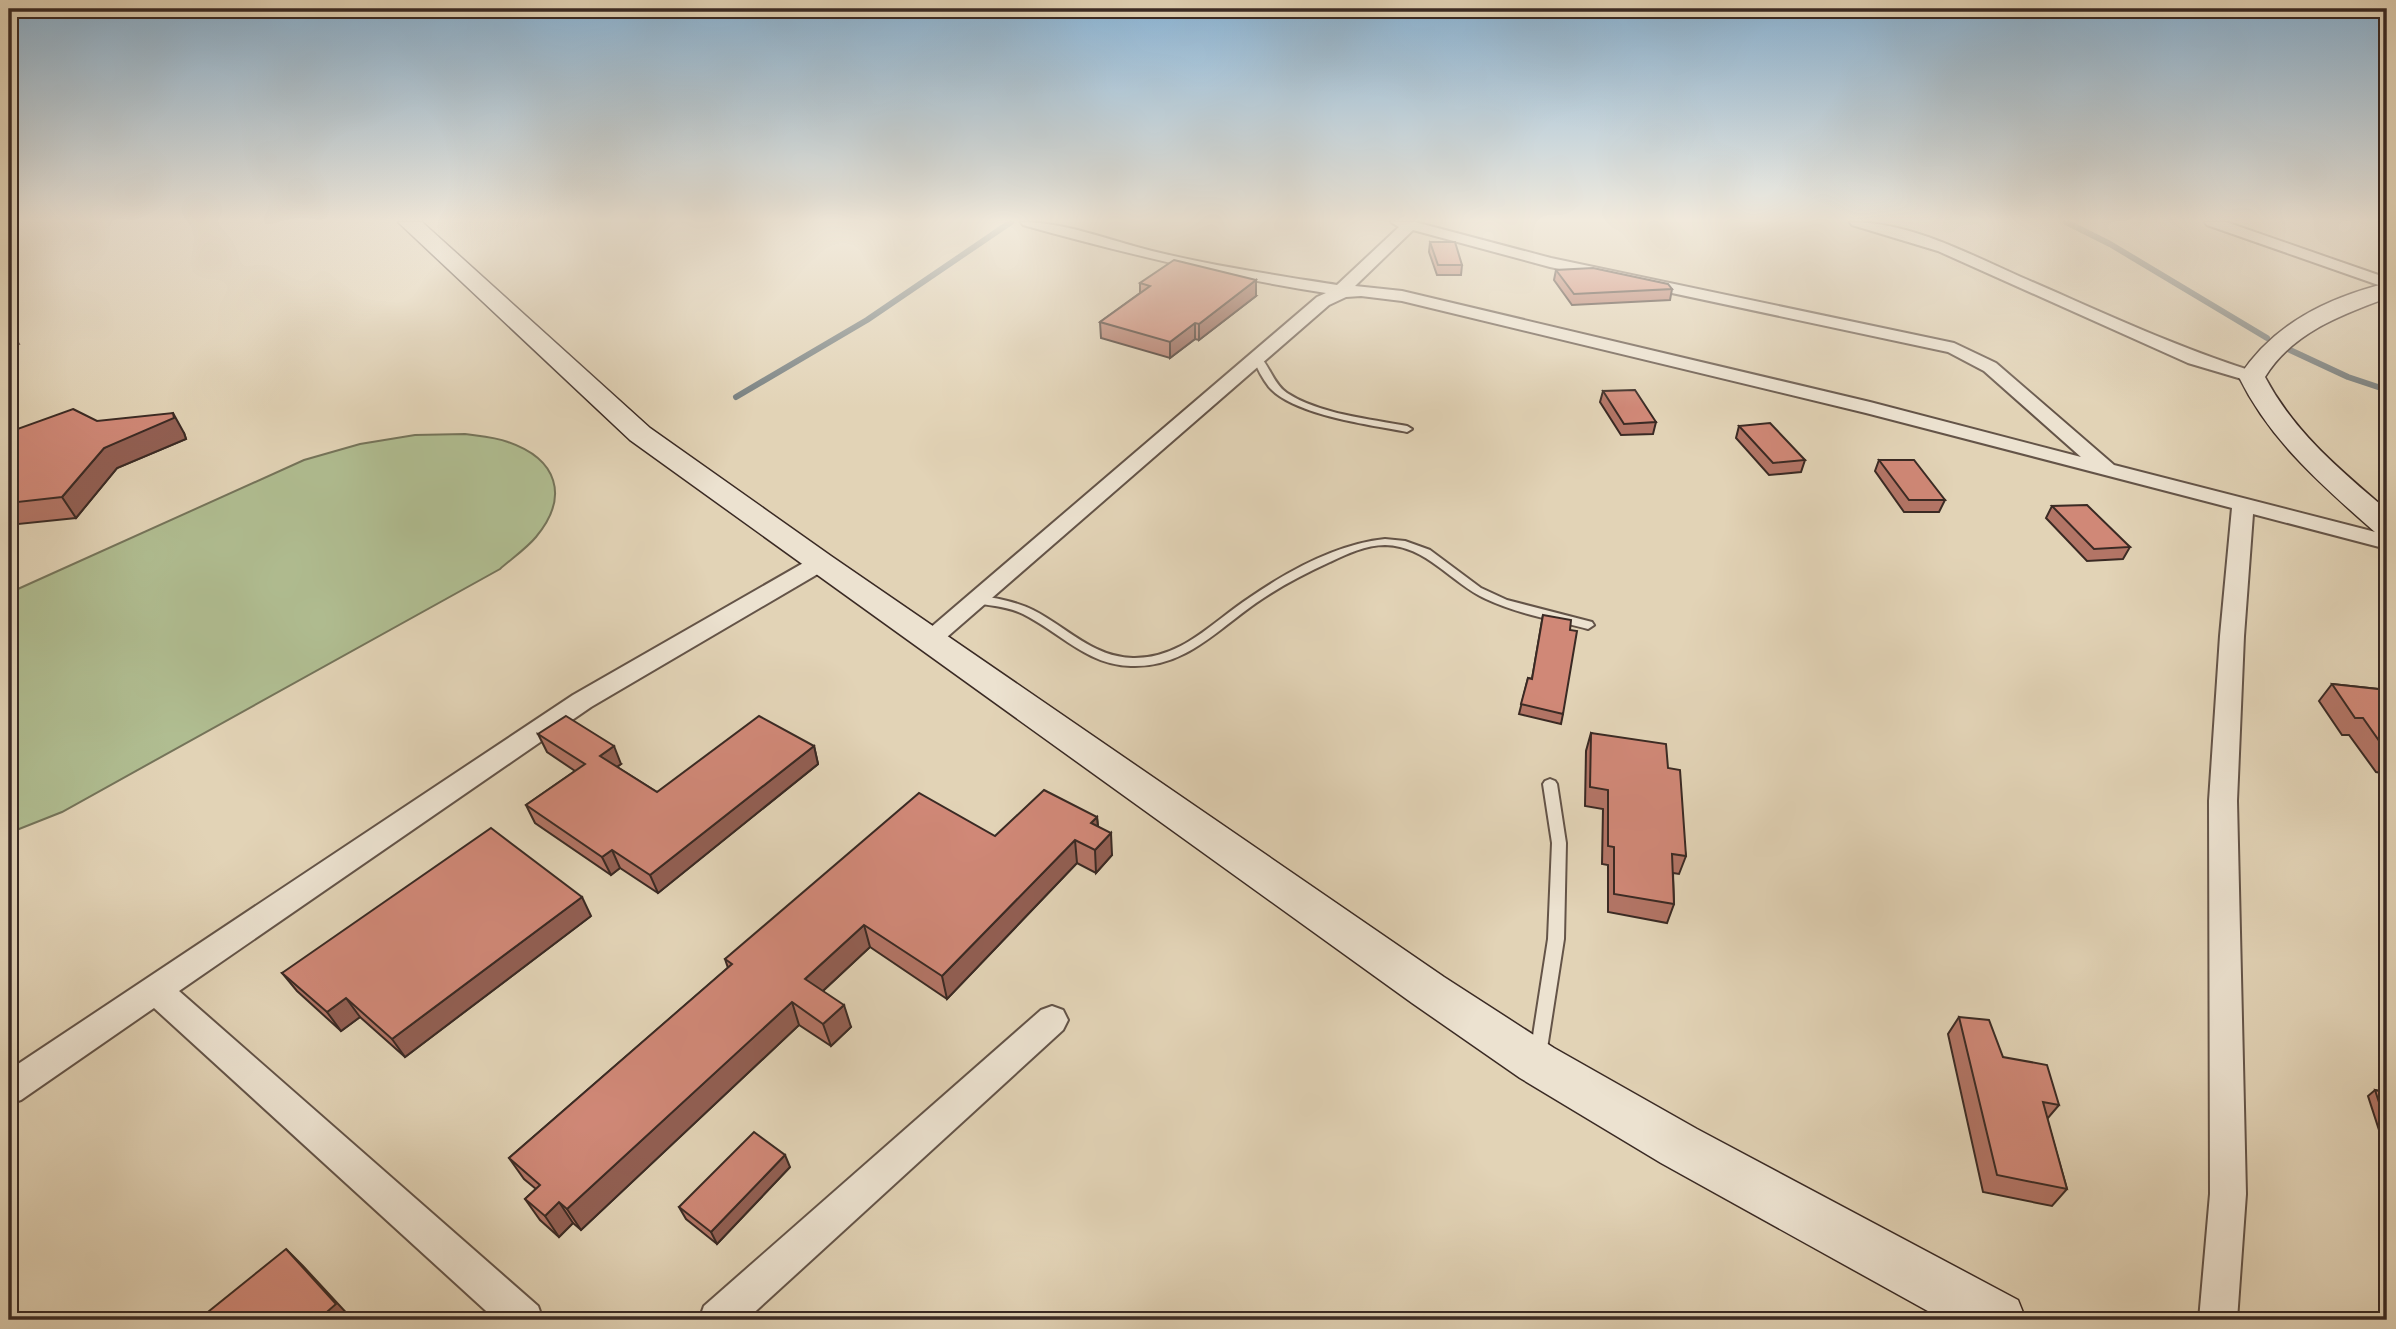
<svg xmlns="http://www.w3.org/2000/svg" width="2396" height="1329" font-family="'IM FELL Great Primer',serif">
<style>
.green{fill:#b0bd91;stroke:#75745a;stroke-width:2}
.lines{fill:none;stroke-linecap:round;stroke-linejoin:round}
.stream{stroke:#747d7e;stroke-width:6}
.lane-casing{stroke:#645448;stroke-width:4}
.street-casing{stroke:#645448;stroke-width:4}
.secondary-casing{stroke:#3a2a24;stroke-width:3}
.lane{fill:#ece2d0;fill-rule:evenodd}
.street{fill:#ece2d0;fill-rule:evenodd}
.secondary{fill:#ece2d0;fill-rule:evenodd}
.wall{fill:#b37566;stroke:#3a2a24;stroke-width:2}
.shaded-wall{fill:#925f53;stroke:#3a2a24;stroke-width:2}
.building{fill:#d08877;stroke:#3a2a24;stroke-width:2}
</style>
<rect width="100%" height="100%" fill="#e2d3b6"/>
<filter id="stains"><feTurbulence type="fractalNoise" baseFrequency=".00286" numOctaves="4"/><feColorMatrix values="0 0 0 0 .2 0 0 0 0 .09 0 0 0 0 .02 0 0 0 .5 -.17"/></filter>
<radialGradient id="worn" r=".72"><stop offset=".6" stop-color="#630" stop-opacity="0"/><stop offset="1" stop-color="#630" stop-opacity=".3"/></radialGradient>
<path class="green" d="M465 434C479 436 495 437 508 442 557 459 570 496 536 537 526 549 511 559 500 569L62 812 9 833V593L304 460 360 444 415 435Z"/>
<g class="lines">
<g class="stream">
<polyline points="2066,222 2110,244 2267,338"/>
<polyline points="2290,350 2348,377 2387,390"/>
<polyline points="736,397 867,320 1011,222"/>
</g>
<defs>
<g id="lane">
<path d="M1257 355C1269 362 1272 383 1287 393 1319 414 1370 419 1407 426L1412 429 1407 432C1370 425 1293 415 1269 387 1262 378 1257 368 1253 358Z"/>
<path d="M1385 539 1405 541 1430 550 1481 588 1507 600 1592 622 1594 625 1588 629C1554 620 1518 614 1486 599 1451 583 1427 546 1385 545 1366 545 1347 554 1330 562 1304 574 1279 587 1256 603 1216 631 1184 668 1131 666 1087 665 1061 633 1023 614 1007 606 989 606 972 602L970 599 976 595C995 598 1015 601 1033 610 1067 627 1092 657 1133 658 1181 659 1211 623 1249 598 1288 571 1337 544 1385 539Z"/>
<polygon points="1550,779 1555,781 1557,784 1566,843 1564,939 1546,1055 1544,1060 1538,1062 1532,1060 1530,1055 1548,939 1552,843 1543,784 1545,781"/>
</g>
<g id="street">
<path d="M1021 222C1065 222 1108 240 1152 251 1213 266 1275 275 1337 285L1399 227 1391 222H1415L1551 258 1954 343 1996 363 2114 465 2387 535V549L2253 514 2244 636 2237 801 2246 1194 2237 1320H2199L2210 1194 2209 801 2220 636 2232 508 1866 413 1402 301 1361 296 1346 297 1329 305 939 644 931 647 923 644 919 639 923 634 1317 297 1326 293C1223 277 1123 253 1023 225ZM1413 230 1550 267 1948 352 1984 371 2081 457 1870 402 1402 291 1355 286Z"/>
<path d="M1850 222C1910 222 1967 253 2021 277 2100 311 2177 348 2258 373L2261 377 2252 382 2188 363 1938 251 1852 225Z"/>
<polygon points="2205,222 2226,222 2387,278 2387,288 2207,225"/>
<polygon points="820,556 828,558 831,563 828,568 591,707 179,991 538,1306 543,1320 496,1320 154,1008 21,1100 9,1104 9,1070 573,695 812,558"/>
<polygon points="1052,1006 1063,1010 1068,1020 1063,1030 746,1320 699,1320 704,1306 1041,1010"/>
</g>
<g id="secondary">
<polygon points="398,222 422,222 650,428 831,556 1444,977 1554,1048 1697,1129 2018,1300 2026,1320 1944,1320 1661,1163 1520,1078 1412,1003 630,440"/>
<path d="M2387 283V298C2341 315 2292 333 2265 377 2294 432 2340 470 2387 510V535L2376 533C2323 486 2271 442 2239 377 2273 324 2327 298 2387 283Z"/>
</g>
</defs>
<use href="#lane" class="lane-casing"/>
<use href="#street" class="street-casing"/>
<use href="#secondary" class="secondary-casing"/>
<use href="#lane" class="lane"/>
<use href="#street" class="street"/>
<use href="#secondary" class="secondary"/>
</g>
<g class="wall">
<polygon points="1430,242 1462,265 1461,275 1437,275 1429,252"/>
<polygon points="1556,270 1672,289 1670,300 1572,305 1554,280"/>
<polygon points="1140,283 1256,296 1199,340 1195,339 1170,358 1101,338 1100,322 1140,293"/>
<polygon points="1603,391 1656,422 1653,434 1621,435 1600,402"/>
<polygon points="97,421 184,433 186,439 117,468 76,518 9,525 9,426 15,430"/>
<polygon points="1739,426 1805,460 1801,472 1769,475 1736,438"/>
<polygon points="1879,460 1945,500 1939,512 1904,512 1875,471"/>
<polygon points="2052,506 2130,547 2123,559 2087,561 2046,518"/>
<polygon points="1543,615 1563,714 1561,724 1519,714 1528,678 1532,679"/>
<polygon points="2332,684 2387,690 2387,774 2376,772 2349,735 2342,735 2319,701"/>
<polygon points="1591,733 1668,768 1686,856 1679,874 1673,873 1674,904 1667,923 1608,912 1608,865 1602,864 1603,809 1585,806 1586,751"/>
<polygon points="538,734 621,764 617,767 657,792 814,746 818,764 658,893 620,868 611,875 535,823 526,805 575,771 547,752"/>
<polygon points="1097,817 1098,826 1112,855 1096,873 1077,863 947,999 870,947 823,991 851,1027 831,1046 799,1025 581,1230 573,1223 559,1237 540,1220 525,1199 536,1189 524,1179 509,1158 728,968 725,959 995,836"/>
<polygon points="591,916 405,1057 360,1017 341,1031 297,991 282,973"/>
<polygon points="1959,1017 2003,1057 2059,1105 2047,1119 2067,1189 2052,1206 1983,1192 1948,1034"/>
<polygon points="2375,1090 2387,1093 2387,1133 2379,1130 2368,1096"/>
<polygon points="790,1167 717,1244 686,1219 679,1207"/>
</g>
<g class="shaded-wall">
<polygon points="1256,280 1256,296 1199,340 1199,324"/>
<polygon points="1195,323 1195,339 1170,358 1170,342"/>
<polygon points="9,328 19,344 9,348"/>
<polygon points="173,413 184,433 186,439 117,468 76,518 62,497 104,448"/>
<polygon points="614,746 621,764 607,774 600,756"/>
<polygon points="814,746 818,764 658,893 650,875"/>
<polygon points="1097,817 1099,840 1091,823"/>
<polygon points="1111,833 1112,855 1096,873 1095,850"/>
<polygon points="1075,840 1077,863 947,999 942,976"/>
<polygon points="612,850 620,868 611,875 602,857"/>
<polygon points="582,897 591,916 405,1057 392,1039"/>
<polygon points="864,925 870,947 812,1001 805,979"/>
<polygon points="346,998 360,1017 341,1031 327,1012"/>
<polygon points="792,1002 799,1025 581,1230 567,1209"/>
<polygon points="844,1005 851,1027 831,1046 823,1024"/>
<polygon points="785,1155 790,1167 717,1244 711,1232"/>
<polygon points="559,1202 573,1223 559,1237 545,1216"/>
<polygon points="286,1249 303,1266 353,1320 322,1320 320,1318"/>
</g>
<g class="building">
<polygon points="1430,242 1455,242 1462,265 1438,265"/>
<polygon points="1174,260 1256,280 1199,324 1195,323 1170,342 1100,322 1150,286 1140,283"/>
<polygon points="1593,268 1668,284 1672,289 1574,294 1556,270"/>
<polygon points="1635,390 1656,422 1624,424 1603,391"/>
<polygon points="73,409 97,421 173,413 174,418 104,448 62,497 9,503 9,426 15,430"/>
<polygon points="1770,423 1805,460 1773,463 1739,426"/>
<polygon points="1879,460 1914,460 1945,500 1909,500"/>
<polygon points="2087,505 2130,547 2094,549 2052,506"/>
<polygon points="1543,615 1571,620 1570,630 1577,631 1563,714 1521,704 1528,678 1532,679"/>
<polygon points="2332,684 2387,690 2387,752 2363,718 2355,718"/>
<polygon points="566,716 614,746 600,756 657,792 759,716 814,746 650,875 612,850 602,857 526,805 585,764 538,734"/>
<polygon points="1591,733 1666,744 1668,768 1680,770 1686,856 1672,854 1674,904 1614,894 1614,847 1608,846 1608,790 1590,787"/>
<polygon points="1044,790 1097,817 1091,823 1111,833 1095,850 1075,840 942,976 864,925 805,979 844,1005 823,1024 792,1002 567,1209 559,1202 545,1216 525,1199 540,1185 509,1158 732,964 725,959 919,793 995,836"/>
<polygon points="491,828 582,897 392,1039 346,998 327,1012 282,973"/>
<polygon points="1959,1017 1989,1020 2003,1057 2047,1065 2059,1105 2043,1102 2067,1189 1997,1175"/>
<polygon points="2375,1090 2387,1093 2387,1125 2386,1124"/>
<polygon points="754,1132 785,1155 711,1232 679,1207"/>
<polygon points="286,1249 336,1304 320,1318 322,1320 198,1320"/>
</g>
<linearGradient id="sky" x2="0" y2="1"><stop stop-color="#89b4d6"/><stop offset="0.54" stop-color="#f2ebde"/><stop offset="1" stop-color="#f2ebde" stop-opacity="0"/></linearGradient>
<rect width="2396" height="408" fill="url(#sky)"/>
<rect width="2396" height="1329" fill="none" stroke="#e2d3b6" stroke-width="35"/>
<rect x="10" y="10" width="2375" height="1308" fill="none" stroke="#3a2a24" stroke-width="3.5"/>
<rect x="18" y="18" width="2361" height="1294" fill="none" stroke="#3a2a24" stroke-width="2"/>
<rect width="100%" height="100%" filter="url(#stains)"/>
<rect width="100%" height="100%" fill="url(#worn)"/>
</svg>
